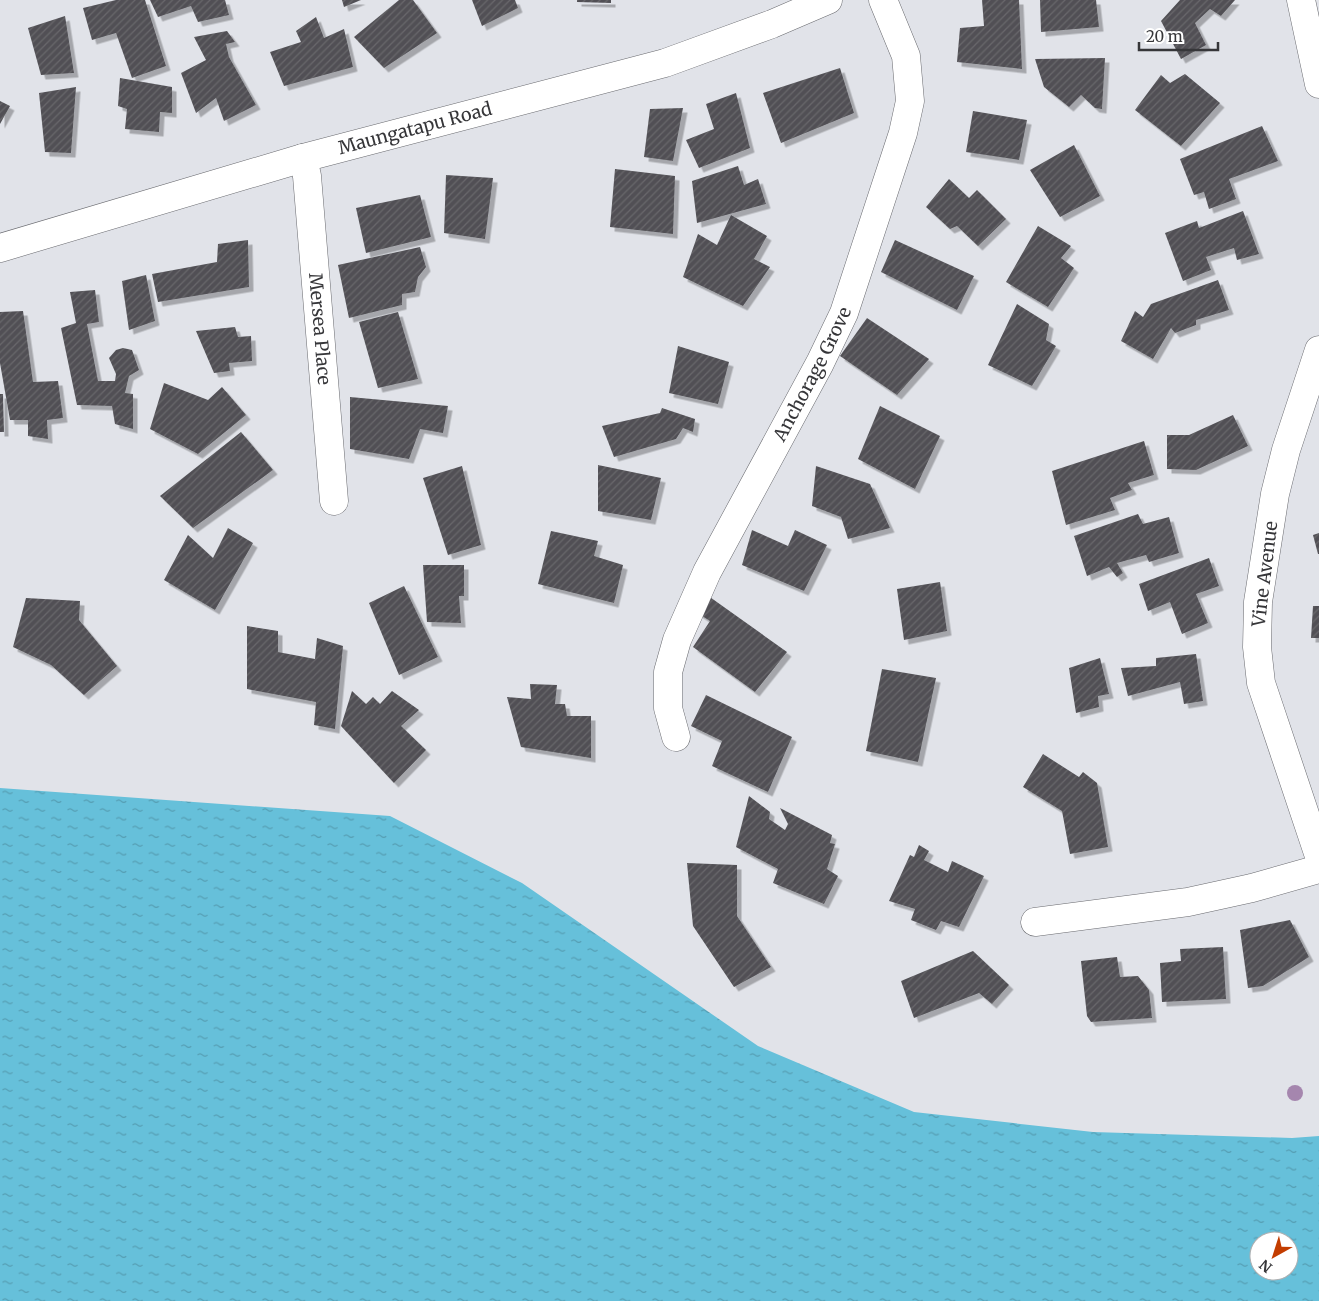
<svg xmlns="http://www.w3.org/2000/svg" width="1319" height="1301" font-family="Merriweather,serif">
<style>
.water{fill:url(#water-ripples);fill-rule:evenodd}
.building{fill:url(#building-hatch);filter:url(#shadow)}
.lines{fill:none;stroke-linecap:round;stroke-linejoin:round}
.minor-casing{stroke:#696a6f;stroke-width:29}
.tertiary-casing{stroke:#696a6f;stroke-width:29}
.minor{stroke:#fff;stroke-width:28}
.tertiary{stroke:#fff;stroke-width:28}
.tree{fill:#a586ae}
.labels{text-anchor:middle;stroke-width:5;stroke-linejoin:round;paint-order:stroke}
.street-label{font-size:18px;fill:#363639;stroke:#fff}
</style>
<defs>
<pattern id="water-ripples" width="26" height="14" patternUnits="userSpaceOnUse" patternTransform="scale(1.25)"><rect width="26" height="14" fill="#66c0da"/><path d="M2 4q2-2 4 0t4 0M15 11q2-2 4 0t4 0" fill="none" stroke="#559db2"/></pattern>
<pattern id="building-hatch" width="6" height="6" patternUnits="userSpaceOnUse" patternTransform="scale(1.25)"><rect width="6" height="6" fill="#515055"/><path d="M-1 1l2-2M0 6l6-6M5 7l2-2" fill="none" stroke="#68676b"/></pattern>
<filter id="shadow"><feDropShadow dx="4.5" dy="4.5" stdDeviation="0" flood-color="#0004"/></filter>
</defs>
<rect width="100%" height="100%" fill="#e1e3e9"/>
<path class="water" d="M0 788 390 816 522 883 758 1046 914 1112 1093 1132 1292 1138 1319 1136V1301H0ZM1259 1241H1289V1271H1259Z"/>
<g class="building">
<polygon points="116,0 145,0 166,66 132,78 116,33 92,40 83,8"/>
<polygon points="150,0 225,0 229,15 198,22 191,6 158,17"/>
<polygon points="342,0 361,0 344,7"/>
<polygon points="399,0 413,0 437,33 384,68 354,37"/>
<polygon points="472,0 515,0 518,8 482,26"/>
<polygon points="577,0 611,0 611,3 577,2"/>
<polygon points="982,0 1019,0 1022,69 957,62 960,28 984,26"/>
<polygon points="1040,0 1096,0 1099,27 1041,32"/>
<polygon points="1180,0 1235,0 1221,16 1210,9 1195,23 1206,45 1181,59 1161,21"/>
<polygon points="65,16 74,73 41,75 28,28"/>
<polygon points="316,17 324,38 344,29 353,67 284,86 270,52 301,42 296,31"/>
<polygon points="227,31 235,42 226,44 229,57 256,105 224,121 216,98 196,113 181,73 206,60 194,37"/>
<polygon points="1105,58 1102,109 1095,108 1081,95 1069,107 1044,87 1035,59"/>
<polygon points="840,68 854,113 781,143 763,93"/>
<polygon points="1185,74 1220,103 1181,146 1135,110 1161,75 1170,83"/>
<polygon points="120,78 172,87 172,113 160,112 159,132 125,129 127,109 118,106"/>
<polygon points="76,87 71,153 45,152 39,93"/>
<polygon points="736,93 750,148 699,168 686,140 714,129 706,104"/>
<polygon points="0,101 10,106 0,124"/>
<polygon points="683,108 673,161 644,157 650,109"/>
<polygon points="973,111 1027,120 1019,160 966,152"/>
<polygon points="1262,126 1278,161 1229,179 1236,199 1209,209 1204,192 1194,195 1180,159"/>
<polygon points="1074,145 1100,196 1060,217 1030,170"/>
<polygon points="738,166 744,185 758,179 766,204 697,223 692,181"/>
<polygon points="615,169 675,176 673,234 610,227"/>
<polygon points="446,175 493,178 485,239 444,233"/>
<polygon points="949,179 969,198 977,190 1006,219 978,246 957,226 950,229 926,207"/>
<polygon points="420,195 431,237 366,253 356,208"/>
<polygon points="1243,211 1259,254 1237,260 1234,248 1206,257 1211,270 1183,281 1165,233 1197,221 1199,228"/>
<polygon points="731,215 767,236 754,259 770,267 743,306 683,277 698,234 717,245"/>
<polygon points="1038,226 1071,246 1061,258 1074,268 1048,307 1006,282"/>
<polygon points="248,240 249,287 158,302 152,274 217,262 218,244"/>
<polygon points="895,240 974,276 957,310 881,272"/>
<polygon points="420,247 426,267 418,277 415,292 402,294 402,305 349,318 338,265"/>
<polygon points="146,275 155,321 129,330 122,281"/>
<polygon points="1218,280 1229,310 1196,320 1196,325 1175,333 1171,328 1153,359 1121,341 1135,311 1143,317 1151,304"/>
<polygon points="95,290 99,322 87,324 98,381 115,381 116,374 109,358 116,350 123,348 132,350 139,370 129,376 125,393 133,394 133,429 115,424 112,406 77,405 61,328 76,323 70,292"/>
<polygon points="1017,304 1049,324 1046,340 1056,346 1032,386 988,365"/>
<polygon points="23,311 33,382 58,381 63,418 47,420 48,439 28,436 28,420 10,420 0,363 0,312"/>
<polygon points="398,312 418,379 378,388 359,322"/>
<polygon points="867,318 929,359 897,395 840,356"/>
<polygon points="235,327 238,337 251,336 252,361 229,363 230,371 214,373 196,331"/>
<polygon points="678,346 729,362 718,404 669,393"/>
<polygon points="164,383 208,400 222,387 246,415 198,454 150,429"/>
<polygon points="0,394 3,394 4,432 0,432"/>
<polygon points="350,397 448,406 443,433 420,429 409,459 350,449"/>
<polygon points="880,406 940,436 915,489 858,459"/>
<polygon points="662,408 695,419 693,432 683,428 676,439 614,457 602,426 660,413"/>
<polygon points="1233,415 1248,446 1196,470 1167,469 1167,435 1189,435"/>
<polygon points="241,432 273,470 193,528 160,496"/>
<polygon points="1144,441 1154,475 1128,483 1132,490 1110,498 1115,510 1066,525 1052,471"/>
<polygon points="598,465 661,478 651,520 598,511"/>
<polygon points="462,466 481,545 448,555 423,478"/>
<polygon points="816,466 870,484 890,528 848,539 841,517 812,506"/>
<polygon points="1138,514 1143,524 1169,517 1179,553 1149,562 1146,555 1117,563 1123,573 1117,577 1109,567 1087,576 1074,536"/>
<polygon points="228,528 253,543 215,610 164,580 188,535 213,558"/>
<polygon points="752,530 788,546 795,530 827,545 804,591 742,565"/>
<polygon points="551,531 598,541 594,556 623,565 614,603 538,584"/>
<polygon points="1319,533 1319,554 1318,554 1313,535"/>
<polygon points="1209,558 1219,586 1196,594 1208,623 1182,634 1170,602 1148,611 1139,584"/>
<polygon points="423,565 464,565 464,596 459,596 461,623 427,622"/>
<polygon points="940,582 947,631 904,640 897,589"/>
<polygon points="404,586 438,657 399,675 369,603"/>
<polygon points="707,595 787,652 755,692 693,647 710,621 696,612"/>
<polygon points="26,598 80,601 79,620 117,666 84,695 51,665 13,647"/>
<polygon points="1313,606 1319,606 1319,638 1311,638"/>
<polygon points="247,626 278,631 278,652 315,659 317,638 343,646 335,729 314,725 316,702 247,689"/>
<polygon points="1196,654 1203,701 1184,704 1180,682 1128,696 1121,668 1156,666 1156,658"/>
<polygon points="1100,658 1109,694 1098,696 1099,707 1076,713 1069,668"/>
<polygon points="882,669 936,678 918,762 866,751"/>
<polygon points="530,684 557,685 555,704 565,704 567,716 591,716 591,758 521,747 507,697 531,699"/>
<polygon points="352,691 366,704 373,697 380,704 392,691 419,710 401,726 426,750 394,783 341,726"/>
<polygon points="706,695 792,737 768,792 712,766 722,741 691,726"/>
<polygon points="1043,754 1079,777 1083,772 1097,783 1108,847 1070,854 1062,811 1023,787"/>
<polygon points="749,796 770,812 769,819 785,830 788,824 780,808 832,835 830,843 835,844 827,869 838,876 824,904 773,883 778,869 736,847"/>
<polygon points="919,845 929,851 924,860 948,872 952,861 984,876 959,927 941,921 936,930 911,920 915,909 889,901 910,855 914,857"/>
<polygon points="687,863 737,865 737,916 771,967 734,987 693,926"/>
<polygon points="1290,920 1309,957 1263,986 1248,988 1240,930"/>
<polygon points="1223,947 1226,999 1162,1002 1160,963 1181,961 1180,949"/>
<polygon points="973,951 1009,985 992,1004 979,993 914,1018 901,981"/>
<polygon points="1117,957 1120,977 1138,976 1149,990 1152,1018 1091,1022 1087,1016 1081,961"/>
</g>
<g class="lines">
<defs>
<g id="minor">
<polyline points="1301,0 1319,84"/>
<path id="s1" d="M303 158 307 176 334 501"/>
<polyline points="1319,350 1286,450 1275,494 1258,602 1257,647 1261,683 1319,856"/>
<path id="s2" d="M676 737 668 708V672L677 640 707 572 820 363 844 313 903 133 910 101 906 56 883 0"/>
<polyline points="1035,922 1188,902 1252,888 1319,869"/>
</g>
<g id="tertiary">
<path id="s3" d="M0 248 303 158 665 63 772 24 828 0"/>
</g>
</defs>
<use href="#minor" class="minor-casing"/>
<use href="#tertiary" class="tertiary-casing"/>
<use href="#minor" class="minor"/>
<use href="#tertiary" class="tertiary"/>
</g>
<circle class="tree" cx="1295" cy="1093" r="8"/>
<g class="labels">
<g class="street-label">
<text dy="6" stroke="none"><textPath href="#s3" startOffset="432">Maungatapu Road</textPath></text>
<text dy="6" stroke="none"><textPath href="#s1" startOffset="172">Mersea Place</textPath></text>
<text dy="6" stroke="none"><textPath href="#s2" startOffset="398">Anchorage Grove</textPath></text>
<text transform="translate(1265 574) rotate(-83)" y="6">Vine Avenue</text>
</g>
</g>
<g transform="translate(1274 1256) rotate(219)"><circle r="24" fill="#ffffff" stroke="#afafb0"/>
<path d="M0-4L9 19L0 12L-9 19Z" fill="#c33d00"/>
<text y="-8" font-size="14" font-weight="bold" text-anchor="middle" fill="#363639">N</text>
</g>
<path d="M1139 42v8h79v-8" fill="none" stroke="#363639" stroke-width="2.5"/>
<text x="1146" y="42" font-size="15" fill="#363639" stroke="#ffffff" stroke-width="4" paint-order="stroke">20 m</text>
</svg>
